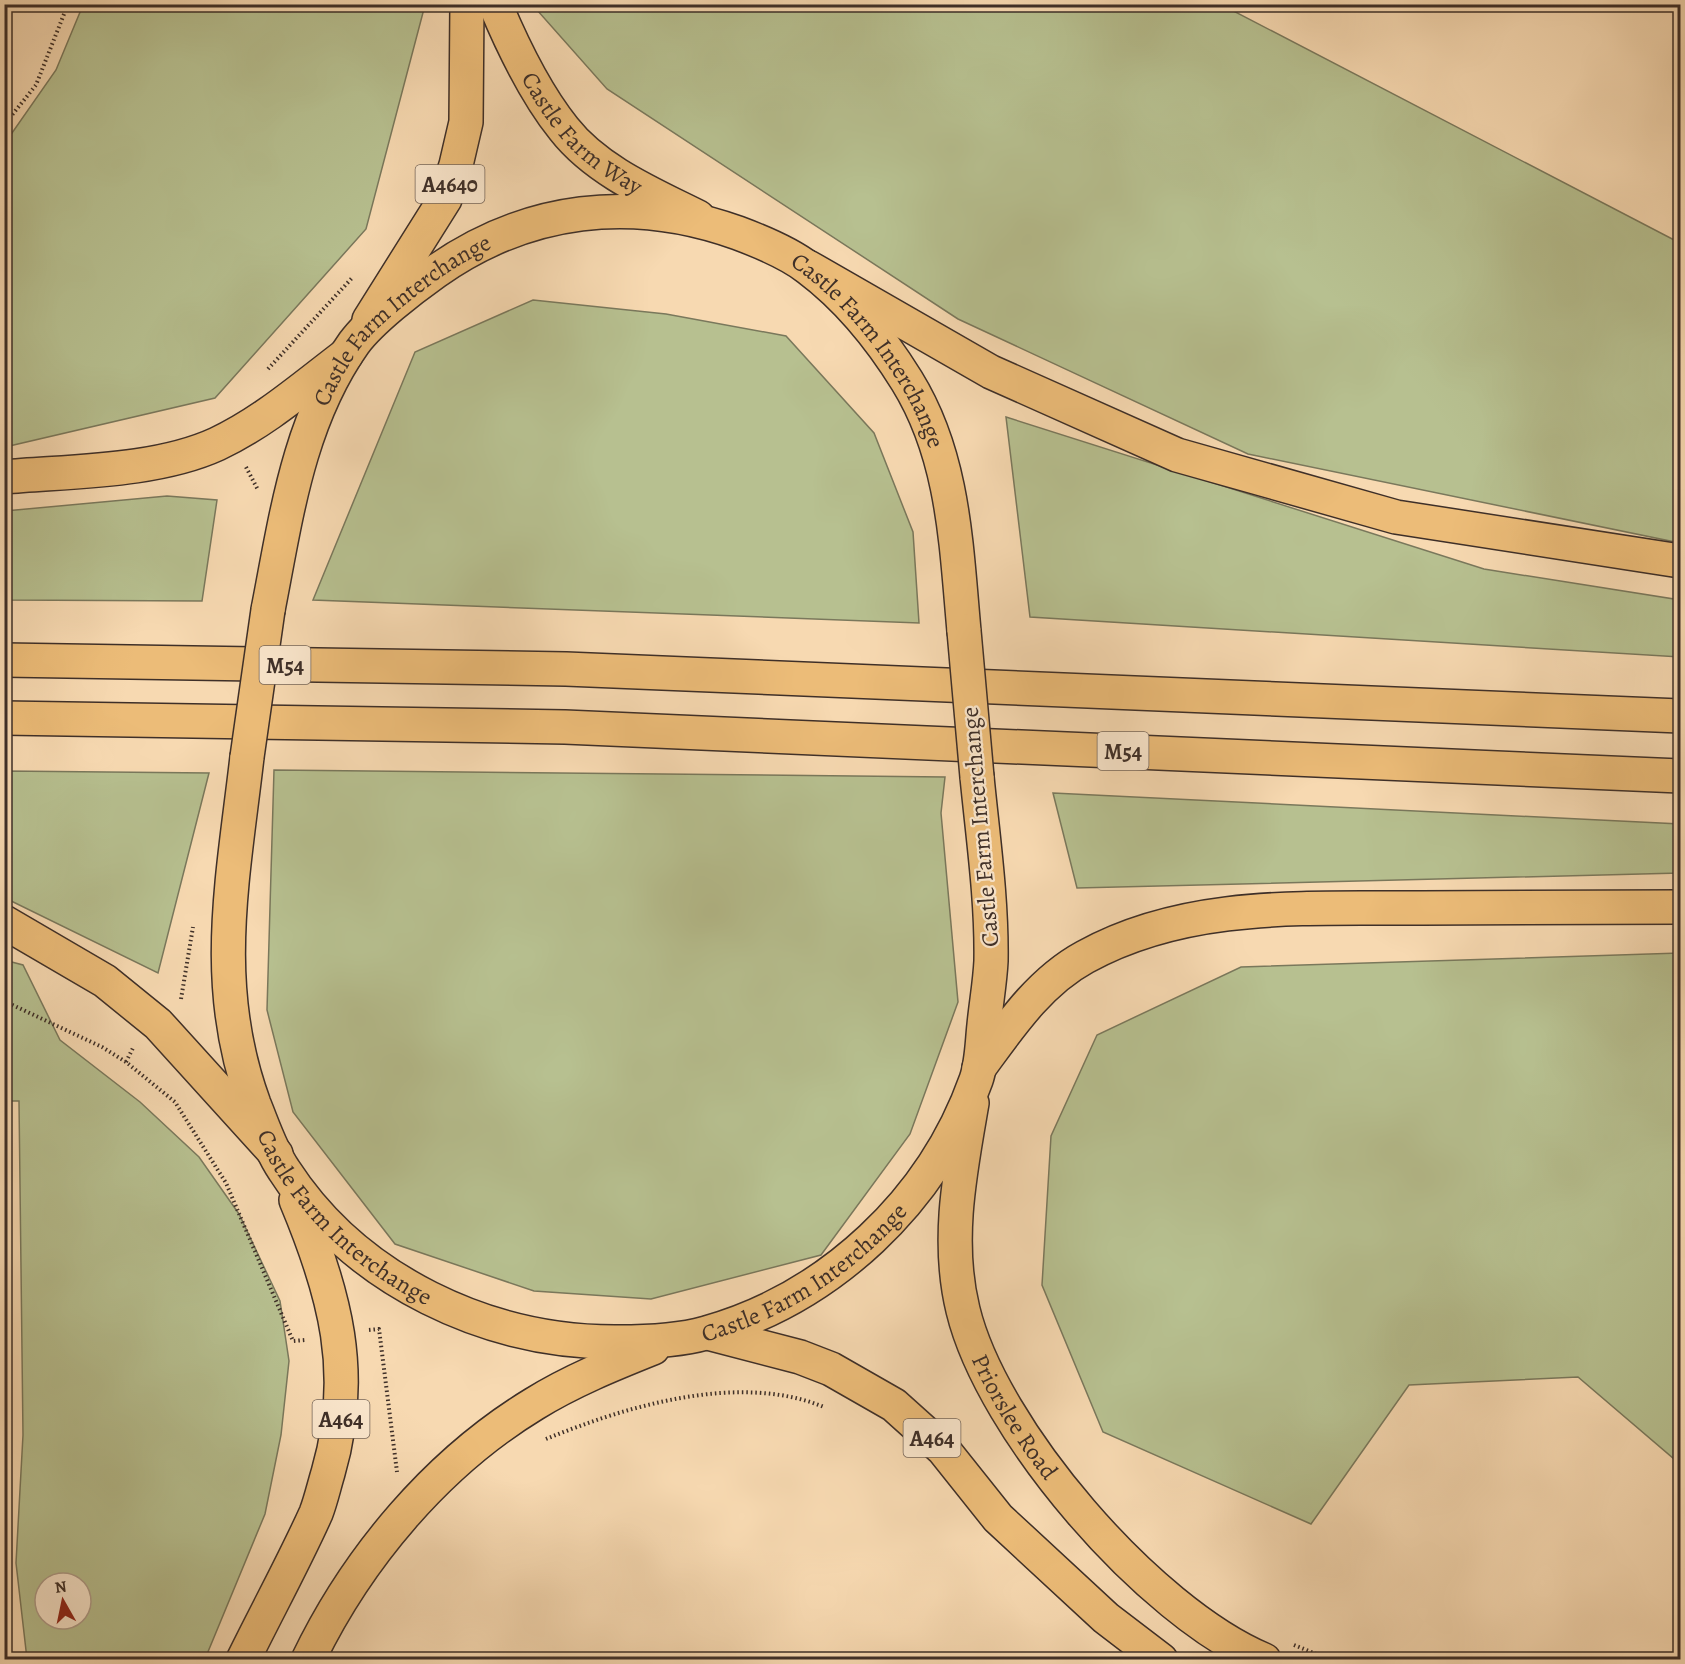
<svg xmlns="http://www.w3.org/2000/svg" width="1685" height="1664" font-family="Alegreya,serif">
<style>
.green{fill:#b7c090;stroke:#7a785c;stroke-width:1.5;fill-rule:evenodd}
.lines{fill:none;stroke-linecap:round;stroke-linejoin:round}
.primary-casing{stroke:#3e2f28;stroke-width:36}
.trunk-casing{stroke:#3e2f28;stroke-width:36}
.motorway-casing{stroke:#3e2f28;stroke-width:36}
.path{stroke:#3e2f28;stroke-width:4;stroke-dasharray:1.5 3;stroke-linecap:butt}
.primary{stroke:#ecbc78;stroke-width:33}
.trunk{stroke:#ecbc78;stroke-width:33}
.motorway{stroke:#ecbc78;stroke-width:33}
.trunk-bridge-casing{stroke:#3e2f28;stroke-width:36;stroke-linecap:butt}
.trunk-bridge{stroke:#ecbc78;stroke-width:33}
.labels{text-anchor:middle;stroke-width:4.5;stroke-linejoin:round;paint-order:stroke}
.shield{fill:#fae6cc;stroke:#766659;stroke-width:1.5}
.shield-label{font-size:22px;font-weight:bold;fill:#3e2f28}
.street-label{font-size:24px;fill:#3e2f28;stroke:#fae6cc}
</style>
<rect width="100%" height="100%" fill="#f7d9b1"/>
<filter id="stains"><feTurbulence type="fractalNoise" baseFrequency=".00333" numOctaves="4"/><feColorMatrix values="0 0 0 0 .2 0 0 0 0 .09 0 0 0 0 .02 0 0 0 .5 -.17"/></filter>
<radialGradient id="worn" r=".72"><stop offset=".6" stop-color="#630" stop-opacity="0"/><stop offset="1" stop-color="#630" stop-opacity=".3"/></radialGradient>
<g class="green">
<polygon points="83,5 425,5 366,229 215,398 5,447 5,143 56,70"/>
<polygon points="546,5 1222,5 1680,243 1680,543 1248,454 958,319 607,89 537,10"/>
<polygon points="533,300 666,314 786,336 874,433 913,532 919,623 313,600 415,352"/>
<polygon points="1006,417 1484,569 1680,600 1680,657 1030,617"/>
<polygon points="167,496 217,500 202,601 5,600 5,511"/>
<polygon points="274,770 945,777 941,813 958,1002 910,1134 821,1255 651,1299 534,1291 395,1244 293,1112 267,1010"/>
<polygon points="4,771 209,773 158,973 5,898"/>
<polygon points="1053,793 1680,824 1680,873 1077,888"/>
<polygon points="1680,953 1680,1464 1578,1377 1409,1385 1311,1524 1103,1432 1042,1285 1051,1136 1097,1035 1241,967"/>
<path d="M4 960 23 965 60 1040 140 1102 199 1157 239 1214 280 1301 289 1361 281 1435 265 1514 205 1659H27L16 1563 23 1435 19 1101H5ZM45 1583H81V1619H45Z"/>
</g>
<g class="lines">
<defs>
<g id="primary">
<path id="s1" d="M495 4C513 47 535 93 564 129 597 171 652 194 698 217"/>
<polyline points="369,320 445,199 456,165 466,122 467,4"/>
<path id="s2" d="M972 1103C960 1172 946 1241 963 1310 992 1430 1149 1612 1264 1660"/>
<polyline points="708,1333 800,1357 831,1369 894,1405 943,1449 998,1518 1106,1618 1161,1660"/>
</g>
<g id="trunk">
<path id="s3" d="M268 610C286 518 298 422 354 343 371 320 411 289 435 272 527 207 632 195 738 233 762 242 789 253 808 268 848 298 881 339 907 381 954 457 956 544 964 631"/>
<path id="s4" d="M247 757C233 879 210 985 254 1104 263 1126 271 1151 284 1170 356 1281 488 1343 618 1342 647 1342 678 1341 706 1333 830 1298 933 1201 976 1080 982 1063 982 1043 984 1025 986 1004 990 982 991 961 992 900 983 838 977 777"/>
<path d="M243 1660C267 1611 294 1562 316 1513 321 1500 324 1486 328 1473 357 1374 335 1293 296 1200"/>
<path d="M308 1660C357 1558 437 1463 534 1404 571 1381 613 1364 653 1348"/>
</g>
<g id="motorway">
<polyline points="808,267 991,372 1177,455 1396,517 1680,561"/>
<path d="M4 477C71 471 156 472 217 444 264 422 305 386 346 355"/>
<polyline points="4,660 566,669 1680,716"/>
<polyline points="4,718 565,727 1680,776"/>
<polyline points="4,922 105,981 158,1024 276,1154"/>
<path d="M979 1068C1009 1027 1039 982 1085 957 1188 900 1309 909 1422 908 1508 908 1594 908 1680 907"/>
</g>
</defs>
<use href="#primary" class="primary-casing"/>
<use href="#trunk" class="trunk-casing"/>
<use href="#motorway" class="motorway-casing"/>
<g class="path">
<polyline points="4,125 36,85 68,4"/>
<polyline points="268,369 352,278"/>
<polyline points="246,467 258,490"/>
<polyline points="181,999 193,927"/>
<polyline points="4,1001 102,1047 126,1062 175,1102 226,1183 293,1341 305,1340"/>
<polyline points="126,1062 134,1046"/>
<polyline points="369,1330 379,1329 397,1472"/>
<path d="M546 1439C627 1406 739 1372 824 1407"/>
<polyline points="1294,1645 1331,1660"/>
<polyline points="1677,1660 1680,1653"/>
</g>
<use href="#primary" class="primary"/>
<use href="#trunk" class="trunk"/>
<use href="#motorway" class="motorway"/>
<defs>
<g id="trunk-bridge">
<polyline points="964,631 977,777"/>
<polyline points="247,757 268,610"/>
</g>
</defs>
<use href="#trunk-bridge" class="trunk-bridge-casing"/>
<use href="#trunk-bridge" class="trunk-bridge"/>
</g>
<g class="labels">
<g class="shield">
<rect x="415.5" y="165" width="69" height="38" rx="4.5"/>
<rect x="259.5" y="646" width="51" height="38" rx="4.5"/>
<rect x="1097.5" y="732" width="51" height="38" rx="4.5"/>
<rect x="312.5" y="1400" width="57" height="38" rx="4.5"/>
<rect x="903.5" y="1419" width="57" height="38" rx="4.5"/>
</g>
<g class="shield-label">
<text x="450" y="192">A4640</text>
<text x="285" y="673">M54</text>
<text x="1123" y="759">M54</text>
<text x="341" y="1427">A464</text>
<text x="932" y="1446">A464</text>
</g>
<g class="street-label">
<text dy="8" stroke="none"><textPath href="#s1" startOffset="159">Castle Farm Way</textPath></text>
<text dy="8" stroke="none"><textPath href="#s3" startOffset="333">Castle Farm Interchange</textPath></text>
<text dy="8" stroke="none"><textPath href="#s3" startOffset="891">Castle Farm Interchange</textPath></text>
<text transform="translate(980 827) rotate(-95)" y="8">Castle Farm Interchange</text>
<text dy="8" stroke="none"><textPath href="#s4" startOffset="500">Castle Farm Interchange</textPath></text>
<text dy="8" stroke="none"><textPath href="#s4" startOffset="1020">Castle Farm Interchange</textPath></text>
<text dy="8" stroke="none"><textPath href="#s2" startOffset="328">Priorslee Road</textPath></text>
</g>
</g>
<rect width="1685" height="1664" fill="none" stroke="#f7d9b1" stroke-width="24"/>
<rect x="6" y="6" width="1673" height="1652" fill="none" stroke="#3e2f28" stroke-width="3"/>
<rect x="12" y="12" width="1661" height="1640" fill="none" stroke="#3e2f28" stroke-width="1.5"/>
<g transform="translate(63 1601) rotate(351)"><circle r="28" fill="#fae6cc" stroke="#af9d8a" stroke-width="1.5"/>
<path d="M0-4.5L10 22L0 15L-10 22Z" fill="#8f2418"/>
<text y="-9" font-size="16" font-weight="bold" text-anchor="middle" fill="#3e2f28">N</text>
</g>
<rect width="100%" height="100%" filter="url(#stains)"/>
<rect width="100%" height="100%" fill="url(#worn)"/>
</svg>
